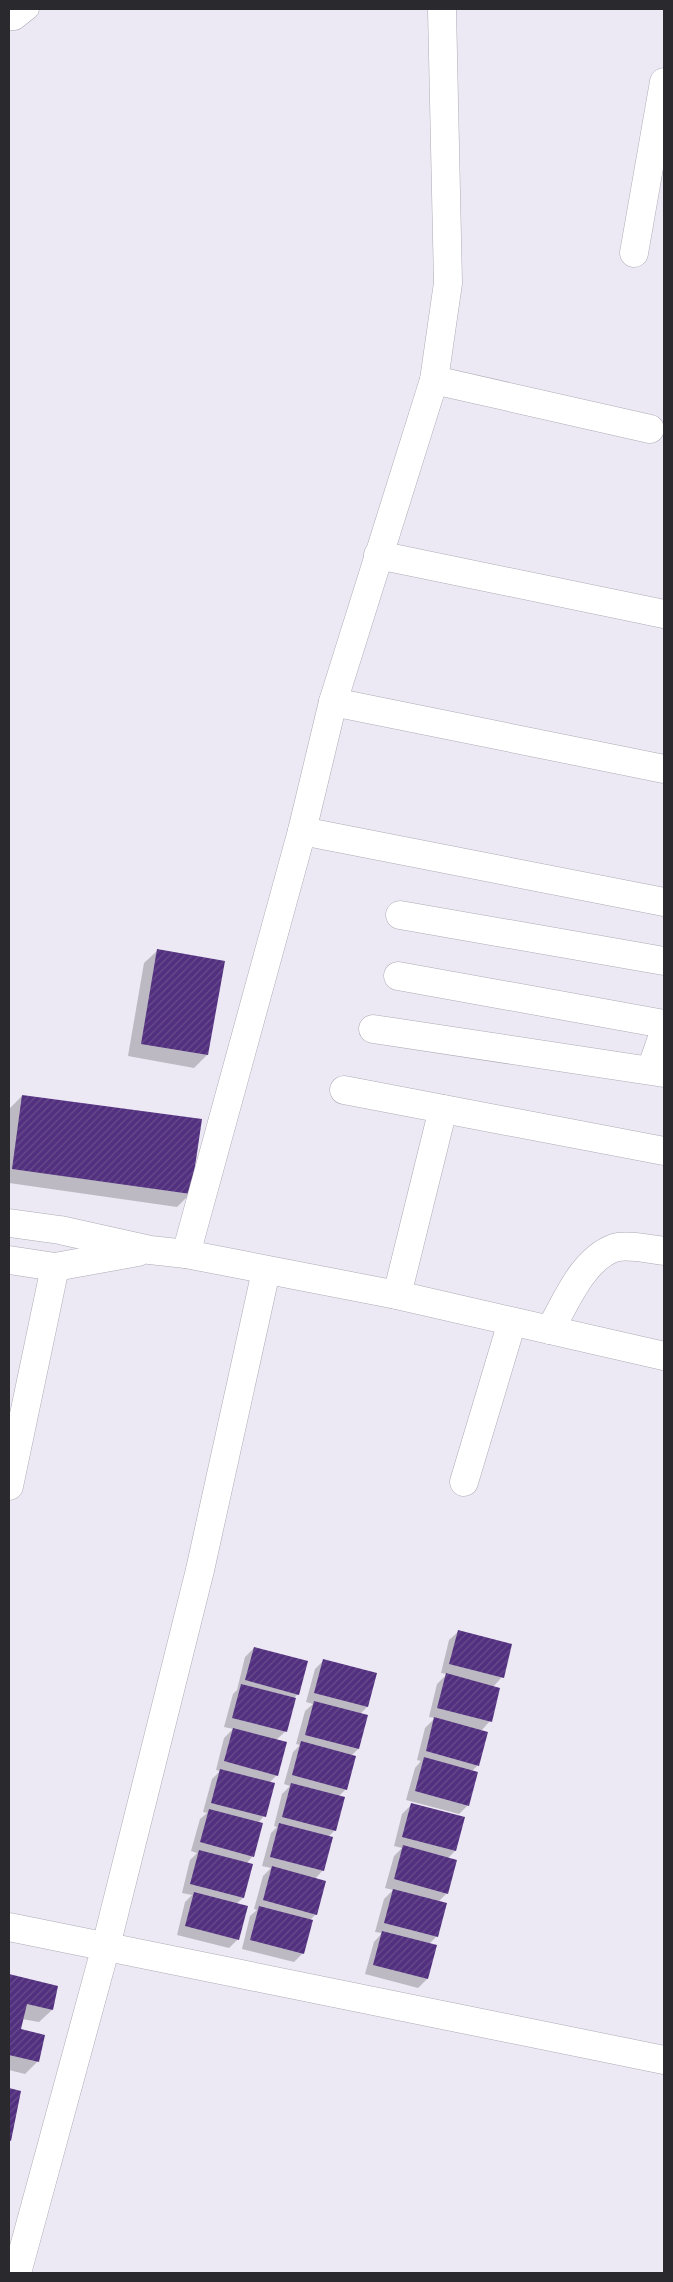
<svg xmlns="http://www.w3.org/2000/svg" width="673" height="2282" font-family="'Titillium Web',sans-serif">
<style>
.shadow{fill:#0003}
.building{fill:url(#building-hatch)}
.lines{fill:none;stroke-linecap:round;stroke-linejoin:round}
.lane-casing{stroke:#aeabb6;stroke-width:21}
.street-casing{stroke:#aeabb6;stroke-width:29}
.lane{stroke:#fff;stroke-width:20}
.street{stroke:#fff;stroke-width:28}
</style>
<defs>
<pattern id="building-hatch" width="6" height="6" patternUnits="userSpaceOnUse" patternTransform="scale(1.25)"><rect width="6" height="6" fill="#52307f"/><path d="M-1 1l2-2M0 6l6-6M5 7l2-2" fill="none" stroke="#684d8c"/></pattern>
</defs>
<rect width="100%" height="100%" fill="#ece8f4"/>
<g class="shadow">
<polygon points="157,951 207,1055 194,1068 128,1056 144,963"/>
<polygon points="22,1096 190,1194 177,1207 9,1183 9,1109"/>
<polygon points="459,1631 502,1677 493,1687 490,1721 481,1731 478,1765 472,1771 468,1805 459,1814 406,1800 415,1768 421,1761 417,1760 425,1728 435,1718 429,1717 437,1684 447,1674 441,1673 449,1640"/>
<polygon points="254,1648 298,1694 294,1698 286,1731 276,1740 277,1775 269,1783 264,1816 258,1823 253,1856 246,1864 243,1898 236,1904 238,1939 229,1948 177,1935 185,1902 192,1895 182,1893 190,1860 197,1853 191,1851 200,1819 207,1813 203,1812 212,1779 220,1771 216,1770 224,1738 233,1729 224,1727 233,1694 237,1690 245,1657"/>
<polygon points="324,1660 367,1707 360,1714 366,1716 358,1749 351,1756 346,1789 338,1797 335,1830 328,1837 323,1870 315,1879 316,1914 309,1921 303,1953 294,1962 242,1949 250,1916 257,1910 254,1909 263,1876 271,1868 262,1866 271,1833 277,1827 274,1826 282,1794 290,1786 284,1784 293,1752 300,1745 296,1744 305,1711 313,1704 306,1702 315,1669"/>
<polygon points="411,1805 455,1851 448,1858 447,1893 438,1902 437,1936 429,1944 427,1979 418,1988 365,1974 374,1942 382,1933 375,1932 384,1899 393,1890 385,1888 394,1856 402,1848 394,1846 402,1814"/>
<polygon points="9,1976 56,1986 52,2010 39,2022 22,2019 19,2030 38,2061 25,2074 9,2070"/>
<polygon points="9,2089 20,2092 9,2141"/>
</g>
<g class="building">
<polygon points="157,949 225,961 208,1055 141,1044"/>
<polygon points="22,1095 202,1119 191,1194 12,1169"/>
<polygon points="458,1630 512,1644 504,1678 449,1664"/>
<polygon points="254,1647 308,1661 299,1695 245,1680"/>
<polygon points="323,1659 377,1673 368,1707 314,1693"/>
<polygon points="446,1673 500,1688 492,1722 437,1708"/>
<polygon points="241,1684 296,1698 287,1732 232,1718"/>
<polygon points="314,1701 368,1715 359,1749 305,1735"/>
<polygon points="434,1717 488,1732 479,1766 426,1751"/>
<polygon points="233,1728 287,1742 278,1776 224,1761"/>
<polygon points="301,1741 356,1756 347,1790 292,1775"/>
<polygon points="424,1757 478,1772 469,1806 415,1791"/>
<polygon points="220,1769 275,1783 266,1817 211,1803"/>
<polygon points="291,1783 345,1797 336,1831 282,1817"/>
<polygon points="411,1803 465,1817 456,1851 402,1837"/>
<polygon points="209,1809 263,1823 254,1857 200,1842"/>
<polygon points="279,1823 333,1837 324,1871 270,1857"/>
<polygon points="403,1845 457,1860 448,1894 394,1879"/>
<polygon points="199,1850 253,1864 244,1898 190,1884"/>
<polygon points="272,1866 326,1881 317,1915 263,1900"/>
<polygon points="393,1889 447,1903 438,1937 384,1923"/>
<polygon points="194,1892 248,1906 239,1940 185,1926"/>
<polygon points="259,1906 313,1920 304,1954 250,1940"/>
<polygon points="382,1931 437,1945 428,1979 373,1965"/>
<polygon points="9,1974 58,1986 53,2010 27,2004 21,2029 45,2035 39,2062 9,2055"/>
<polygon points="9,2088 21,2091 11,2141 9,2140"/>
</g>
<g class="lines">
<defs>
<polyline id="lane" points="9,20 15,20 29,9"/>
<g id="street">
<polyline points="634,253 664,82"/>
<polyline points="434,380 650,429"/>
<polyline points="378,555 664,614"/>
<polyline points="333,702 664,769"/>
<polyline points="302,831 664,902"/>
<polyline points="400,915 664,961"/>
<polyline points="398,976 664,1024"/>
<polyline points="373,1029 664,1073"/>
<polyline points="651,1070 664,1032"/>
<polyline points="344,1090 664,1151"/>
<polyline points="9,1223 60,1230 150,1250 186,1254 397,1295 664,1356"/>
<polyline points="186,1254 302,831 333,702 434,380 448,283 442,9"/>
<polyline points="9,1260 55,1267 138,1252"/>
<polyline points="397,1295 443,1109"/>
<path d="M550 1330C566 1302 582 1260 614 1248 626 1244 651 1249 664 1251"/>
<polyline points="464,1482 512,1322"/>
<polyline points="9,1486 55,1267"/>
<polyline points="9,1927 664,2060"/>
<polyline points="17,2273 106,1946 200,1570 266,1271"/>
</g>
</defs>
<use href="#lane" class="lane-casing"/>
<use href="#street" class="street-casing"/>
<use href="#lane" class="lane"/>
<use href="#street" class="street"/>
</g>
<rect width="673" height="2282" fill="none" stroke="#2a292d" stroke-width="20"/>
</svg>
